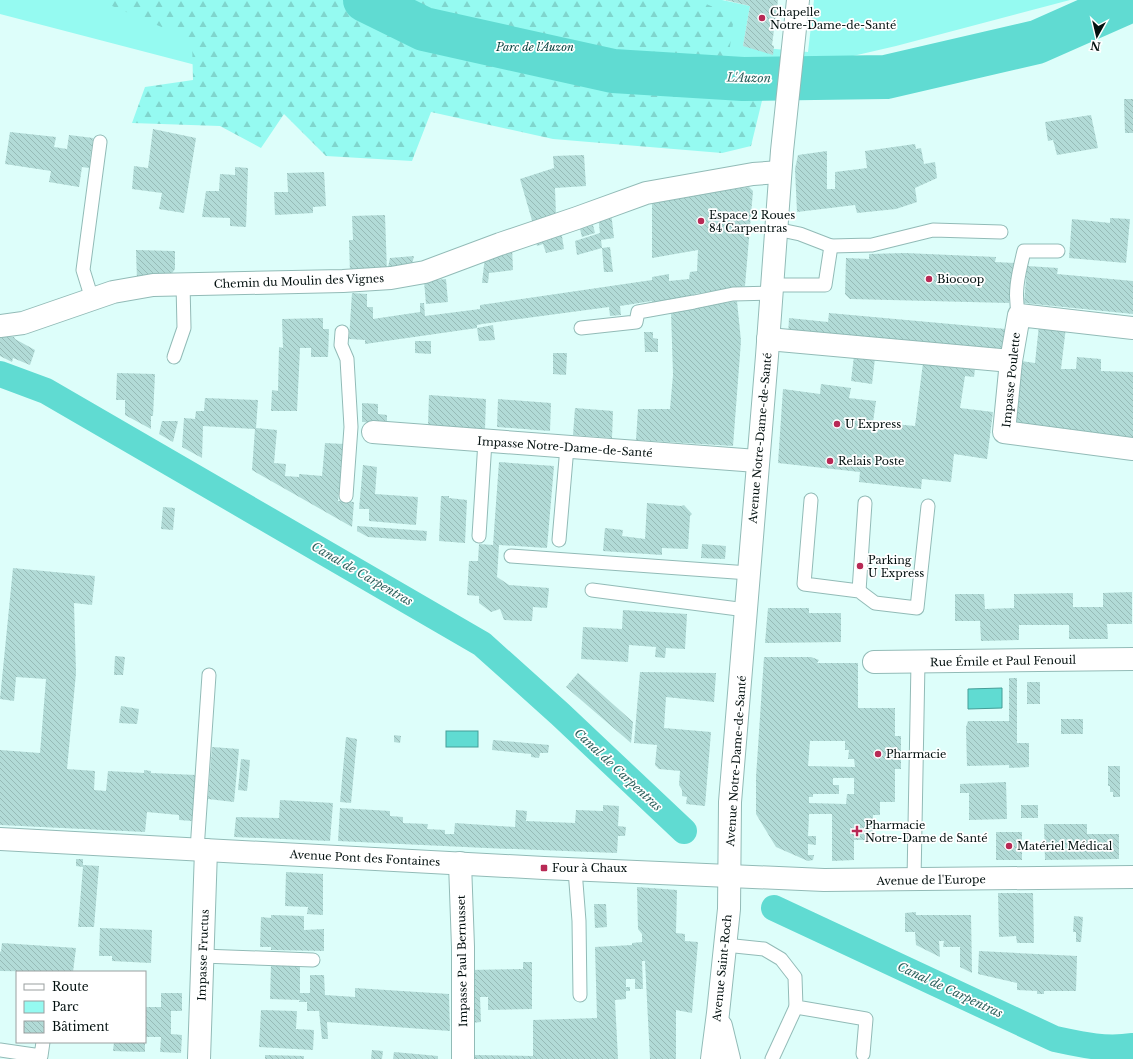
<svg xmlns="http://www.w3.org/2000/svg" width="1133" height="1059" font-family="'Libre Baskerville',serif">
<style>
.green{fill:#95faf1}
.forest{fill:url(#forest-firs)}
.water{fill:#60dbd2;stroke:#449e98}
.lines{fill:none;stroke-linecap:round;stroke-linejoin:round}
.canal{stroke:#60dbd2;stroke-width:26}
.river{stroke:#60dbd2;stroke-width:44}
.building{fill:url(#building-back-hatch);fill-rule:evenodd}
.service-casing{stroke:#92bbb7;stroke-width:15}
.minor-casing{stroke:#92bbb7;stroke-width:24}
.secondary-casing{stroke:#92bbb7;stroke-width:24}
.service{stroke:#fff;stroke-width:13}
.minor{stroke:#fff;stroke-width:22}
.secondary{stroke:#fff;stroke-width:22}
.poi-dot{fill:#b82955;stroke:#fff;stroke-width:1.5}
.labels{text-anchor:middle;stroke-width:3.5;stroke-linejoin:round;paint-order:stroke}
.poi-label{font-size:11px;fill:#03100f;stroke:#fff;text-anchor:start}
.park-label{font-size:11px;font-style:italic;fill:#023f3b;stroke:#fff}
.street-label{font-size:11px;fill:#03100f;stroke:#fff}
.water-label{font-size:12px;font-style:italic;fill:#2d615d;stroke:#fff}
</style>
<defs>
<pattern id="forest-firs" width="22" height="20" patternUnits="userSpaceOnUse"><rect width="22" height="20" fill="#95faf1"/><path d="M5 1l3.5 6h-7zM16 11l3.5 6h-7z" fill="#7fd5cd"/></pattern>
<pattern id="building-back-hatch" width="6" height="6" patternUnits="userSpaceOnUse"><rect width="6" height="6" fill="#b2dbd7"/><path d="M-1 5l2 2M0 0l6 6M5-1l2 2" fill="none" stroke="#97bbb7"/></pattern>
</defs>
<rect width="100%" height="100%" fill="#ddfefa"/>
<polygon class="green" points="0,0 722,0 750,6 743,46 808,52 814,0 1070,0 896,46 719,87 272,85 0,14"/>
<polygon class="forest" points="98,0 704,0 704,3 734,16 729,54 767,80 751,146 722,153 553,139 431,112 412,161 326,156 284,114 261,148 220,126 132,123 145,87 193,80 192,40"/>
<g class="water">
<polygon points="1002,688 1002,708 968,709 968,689"/>
<rect x="446" y="731" width="32" height="16"/>
</g>
<g class="lines">
<g class="canal">
<polyline points="0,374 46,391 482,644 560,714 684,831"/>
<path d="M774 908 1055 1039C1083 1045 1104 1050 1133 1046"/>
</g>
<polyline class="river" points="365,0 424,29 613,71 743,79 886,77 1037,42 1132,0"/>
</g>
<g class="building">
<polygon points="725,0 778,0 772,45 774,46 773,55 743,46 750,6"/>
<polygon points="1124,99 1133,99 1133,133 1125,133"/>
<polygon points="1091,115 1098,148 1057,155 1053,140 1048,141 1045,122"/>
<polygon points="153,129 196,138 184,213 159,209 162,193 132,189 134,166 148,168"/>
<polygon points="10,132 56,137 54,147 67,149 69,135 93,138 89,168 82,167 79,187 49,182 51,171 5,164"/>
<polygon points="915,144 916,149 921,148 924,164 935,162 937,178 915,188 917,202 896,209 857,213 855,205 797,212 795,169 798,155 827,151 827,189 835,189 835,172 867,168 865,151"/>
<polygon points="584,155 586,186 555,188 556,216 533,224 520,179 554,168 553,156"/>
<polygon points="235,167 248,168 246,227 230,226 230,218 202,217 206,191 219,191 220,174 235,175"/>
<polygon points="324,172 326,206 313,207 313,213 275,215 274,192 288,192 287,173"/>
<polygon points="749,187 753,191 745,286 694,294 693,298 652,304 652,301 620,306 621,315 610,316 609,307 482,324 477,325 477,328 365,344 365,340 349,339 352,293 367,294 367,307 373,307 373,319 420,312 420,303 424,303 425,316 480,309 480,305 652,280 652,277 669,274 669,281 689,279 690,272 697,271 698,250 652,258 652,200"/>
<polygon points="611,212 614,238 601,240 602,248 610,247 613,272 604,272 602,248 577,255 575,241 600,233 598,216"/>
<polygon points="385,215 387,272 390,258 414,256 411,269 387,272 350,273 349,240 353,240 352,216"/>
<polygon points="1110,218 1130,219 1126,263 1069,258 1072,219 1110,223"/>
<polygon points="593,225 595,233 582,237 580,229"/>
<polygon points="561,230 564,249 546,253 543,244 537,246 535,239"/>
<polygon points="512,247 513,270 489,273 488,283 482,283 485,256"/>
<polygon points="136,250 175,251 175,269 170,276 137,280"/>
<polygon points="905,253 996,257 995,262 1015,263 1009,303 850,299 845,294 846,258 869,259 869,254"/>
<polygon points="1027,266 1058,268 1057,274 1133,281 1133,314 1024,303"/>
<polygon points="446,279 448,302 426,304 424,281"/>
<polygon points="737,301 741,341 733,446 636,440 638,409 670,409 673,375 671,311"/>
<polygon points="829,313 1006,329 1003,351 788,337 789,318 828,322"/>
<polygon points="323,318 323,329 329,329 328,357 311,357 311,348 300,348 297,411 271,411 272,390 278,391 279,347 283,348 282,319"/>
<polygon points="493,325 495,340 479,341 477,328"/>
<polygon points="1039,325 1066,327 1061,369 1076,369 1077,357 1101,359 1101,371 1133,372 1133,438 1011,424 1021,361 1035,363"/>
<polygon points="644,332 653,332 653,338 658,339 658,352 645,352"/>
<polygon points="0,336 14,337 15,339 35,350 30,365 13,358 12,362 0,356"/>
<polygon points="415,341 431,341 431,354 415,353"/>
<polygon points="553,353 567,353 566,375 553,374"/>
<polygon points="854,356 875,358 872,384 851,381"/>
<polygon points="923,363 975,369 974,377 965,376 960,408 993,412 987,459 954,454 951,482 922,479 921,489 859,482 860,472 778,463 783,389 820,394 821,384 851,388 849,398 876,401 873,422 915,426"/>
<polygon points="117,373 155,374 153,416 151,416 151,429 125,415 125,400 116,400"/>
<polygon points="429,395 486,399 485,429 428,426"/>
<polygon points="205,398 258,400 256,428 277,430 274,463 286,464 285,476 299,477 299,474 322,476 325,443 344,444 338,501 354,502 352,527 252,470 255,429 203,426 202,458 182,447 184,418 195,419 196,411 204,411"/>
<polygon points="498,399 551,403 550,431 497,427"/>
<polygon points="362,403 378,404 378,414 387,415 387,423 362,422"/>
<polygon points="575,408 613,411 612,438 573,435"/>
<polygon points="162,421 178,421 173,442 159,434"/>
<polygon points="499,462 554,466 547,548 499,545 497,577 509,585 549,588 547,608 533,607 532,621 504,620 500,609 491,612 479,603 479,596 467,595 469,561 478,561 479,544 493,545"/>
<polygon points="363,465 377,467 375,494 418,497 416,525 369,521 369,509 359,509"/>
<polygon points="441,496 449,496 449,498 467,500 465,543 439,541"/>
<polygon points="647,503 681,506 684,505 692,514 690,516 688,549 662,548 662,555 603,551 605,528 623,530 622,536 645,539"/>
<polygon points="163,507 175,508 173,530 161,529"/>
<polygon points="357,526 427,531 426,541 368,537 357,531"/>
<polygon points="702,544 726,546 725,559 701,558"/>
<polygon points="13,568 95,576 92,605 74,603 76,673 67,769 95,771 94,790 106,791 108,771 144,773 144,770 151,771 151,773 196,775 192,821 179,820 179,815 147,812 145,832 0,825 0,750 40,753 46,679 16,677 14,701 0,699"/>
<polygon points="1132,592 1132,624 1107,624 1108,639 1069,639 1069,625 1019,625 1019,640 981,641 980,621 955,621 955,594 984,594 985,609 1014,608 1014,594 1073,593 1073,607 1103,607 1103,593"/>
<polygon points="768,608 809,608 809,613 841,613 841,642 765,643"/>
<polygon points="623,610 687,614 685,649 666,648 665,658 655,657 656,647 629,645 628,662 581,659 583,627 622,629"/>
<polygon points="115,656 125,657 123,675 114,675"/>
<path d="M764 657H811L819 660 817 663H858V708H895V736H901V769H895V802H880V815H873V840H854V860L832 861V814H809L808 836H816V845L808 844V855H814L813 860 808 861 776 847 756 814V777ZM810 741H845V750H849L848 759H854L855 767 808 766ZM833 778H854V794H847L846 804 809 803V797H813V794H839V785H833Z"/>
<polygon points="640,672 716,673 714,702 666,697 664,728 711,732 705,806 686,804 687,797 682,796 682,790 679,785 680,771 659,769 655,765 657,745 634,743"/>
<polygon points="578,673 633,722 631,743 566,687"/>
<polygon points="1009,678 1017,678 1017,743 1029,743 1029,767 1009,768 1009,765 967,766 966,727 968,721 1009,721"/>
<rect x="1027" y="682" width="13" height="22"/>
<polygon points="121,706 139,709 137,724 119,723"/>
<rect x="1061" y="719" width="22" height="15"/>
<polygon points="394,735 401,736 400,743 394,742"/>
<polygon points="346,737 357,739 351,803 340,802"/>
<polygon points="493,740 549,745 548,753 540,753 539,758 531,757 531,754 492,750"/>
<polygon points="212,747 239,749 234,802 208,799"/>
<polygon points="241,759 250,760 247,791 238,790"/>
<polygon points="1108,766 1120,766 1120,797 1113,797 1113,792 1110,792 1110,786 1108,786"/>
<polygon points="1006,782 1007,819 969,820 969,793 960,793 960,784"/>
<polygon points="280,800 333,803 330,841 234,837 236,817 279,818"/>
<polygon points="603,805 619,806 618,826 626,827 625,836 618,836 617,853 486,848 338,841 340,808 390,811 390,816 403,817 403,823 428,824 427,829 445,830 445,834 454,834 455,823 515,827 516,810 527,811 526,821 575,823 576,810 603,811"/>
<rect x="1021" y="805" width="17" height="13"/>
<polygon points="1044,824 1087,824 1087,834 1119,834 1119,859 1045,860"/>
<rect x="996" y="832" width="26" height="28"/>
<polygon points="76,859 83,859 83,865 99,866 94,927 78,927 83,867 76,866"/>
<polygon points="286,872 323,874 323,915 307,914 308,907 285,906"/>
<polygon points="637,887 677,890 676,933 685,934 685,941 698,942 692,1013 676,1010 676,1059 650,1059 645,961 642,961 643,989 635,989 635,979 626,979 626,987 630,987 630,991 626,991 626,999 615,1000 618,1059 472,1059 472,1055 533,1056 533,1020 597,1018 595,947 632,945 632,943 642,942 642,934 638,929"/>
<polygon points="998,893 1033,893 1034,943 1017,943 1016,936 999,937"/>
<polygon points="594,904 606,904 607,927 595,928"/>
<polygon points="916,912 916,915 971,915 972,973 960,967 960,947 943,947 944,941 939,941 940,957 916,945 915,932 905,932 905,913"/>
<polygon points="271,915 304,916 304,930 324,929 324,951 271,950 271,947 260,947 261,917 271,918"/>
<polygon points="1074,916 1083,917 1081,942 1076,942 1076,932 1073,932"/>
<polygon points="100,928 152,930 151,963 112,961 112,956 99,956"/>
<polygon points="2,943 76,948 73,972 0,971 0,951 1,952"/>
<polygon points="979,951 1077,956 1076,991 1044,991 1044,994 1037,994 1037,991 1017,990 1017,983 978,974"/>
<polygon points="523,962 532,962 532,1009 488,1010 488,997 480,997 481,1022 471,1023 469,970 523,969"/>
<polygon points="271,965 300,966 300,993 310,993 310,975 324,975 325,995 355,997 355,988 449,994 450,1031 327,1022 328,1039 322,1039 319,1011 307,1011 307,1002 299,1002 300,1000 270,999"/>
<polygon points="161,993 182,993 182,1011 171,1011 171,1034 182,1035 181,1053 160,1052 161,1037 145,1037 145,1007 161,1007"/>
<polygon points="261,1010 297,1011 296,1029 314,1030 313,1050 259,1047"/>
<polygon points="114,1042 145,1042 145,1052 113,1051"/>
<polygon points="372,1050 383,1051 382,1059 371,1059"/>
<polygon points="394,1052 438,1056 438,1059 393,1059"/>
<polygon points="265,1055 304,1056 304,1059 265,1059"/>
</g>
<g class="lines">
<defs>
<g id="service">
<polyline points="776,229 800,234 831,246 872,245 933,230 1001,232"/>
<polyline points="772,285 825,285 831,246"/>
<polyline points="92,299 83,270 100,142"/>
<path d="M1019 315C1013 294 1019 272 1024 251H1058"/>
<polyline points="581,328 636,322 638,312 694,302 733,294 771,293"/>
<polyline points="342,332 341,345 347,359 351,427 346,496"/>
<polyline points="174,357 184,328 183,284"/>
<polyline points="811,500 804,584 859,591 875,603 917,608 928,506"/>
<polyline points="479,536 485,441"/>
<polyline points="559,540 567,447"/>
<polyline points="511,556 749,573"/>
<polyline points="592,590 746,610"/>
<polyline points="859,591 865,503"/>
<polyline points="197,850 209,675"/>
<polyline points="575,870 579,921 580,995"/>
<polyline points="914,880 918,662"/>
<polyline points="725,945 764,949 781,959 795,977 796,1007 866,1019 863,1054"/>
<polyline points="202,956 313,960"/>
<polyline points="0,1050 41,1056 43,1042"/>
<polyline points="772,1059 796,1007"/>
</g>
<g id="minor">
<polyline points="0,326 23,323 113,292 153,285 343,281 391,278 425,272 500,244 577,218 646,193 753,174 780,172"/>
<polyline points="1133,328 1019,315 1011,361 1004,432 1133,449"/>
<polyline points="768,339 1011,361"/>
<polyline points="373,432 757,461"/>
<polyline points="874,662 1133,659"/>
<polyline points="460,863 463,947 463,1059"/>
<polyline points="199,1059 206,850"/>
</g>
<g id="secondary">
<polyline points="0,839 544,868 824,880 1133,877"/>
<polyline points="721,1026 729,1059"/>
<polyline points="712,1059 718,1013 729,909 730,802 767,356 782,151 798,0"/>
</g>
</defs>
<use href="#service" class="service-casing"/>
<use href="#minor" class="minor-casing"/>
<use href="#secondary" class="secondary-casing"/>
<use href="#service" class="service"/>
<use href="#minor" class="minor"/>
<use href="#secondary" class="secondary"/>
</g>
<g class="poi-dot">
<circle cx="762" cy="18" r="4"/>
<circle cx="701" cy="221" r="4"/>
<circle cx="929" cy="279" r="4"/>
<circle cx="837" cy="424" r="4"/>
<circle cx="830" cy="461" r="4"/>
<circle cx="860" cy="566" r="4"/>
<circle cx="878" cy="754" r="4"/>
<path d="M855 825h4v4h4v4h-4v4h-4v-4h-4v-4h4z"/>
<circle cx="1009" cy="846" r="4"/>
<rect x="540" y="864" width="8" height="8" rx="2"/>
</g>
<g class="labels">
<g class="poi-label">
<text x="770" y="16">Chapelle<tspan x="770" dy="13">Notre-Dame-de-Santé</tspan></text>
<text x="709" y="219">Espace 2 Roues<tspan x="709" dy="13">84 Carpentras</tspan></text>
<text x="937" y="283">Biocoop</text>
<text x="845" y="428">U Express</text>
<text x="838" y="465">Relais Poste</text>
<text x="868" y="564">Parking<tspan x="868" dy="13">U Express</tspan></text>
<text x="886" y="758">Pharmacie</text>
<text x="865" y="829">Pharmacie<tspan x="865" dy="13">Notre-Dame de Santé</tspan></text>
<text x="1017" y="850">Matériel Médical</text>
<text x="552" y="872">Four à Chaux</text>
</g>
<g class="park-label">
<text x="535" y="51">Parc de l'Auzon</text>
</g>
<g class="street-label">
<text transform="translate(299 281) rotate(-2)" y="4">Chemin du Moulin des Vignes</text>
<text transform="translate(1011 380) rotate(-84)" y="4">Impasse Poulette</text>
<text transform="translate(760 438) rotate(-85)" y="4">Avenue Notre-Dame-de-Santé</text>
<text transform="translate(565 447) rotate(4)" y="4">Impasse Notre-Dame-de-Santé</text>
<text transform="translate(1003 661) rotate(-1)" y="4">Rue Émile et Paul Fenouil</text>
<text transform="translate(736 761) rotate(-86)" y="4">Avenue Notre-Dame-de-Santé</text>
<text transform="translate(365 858) rotate(3)" y="4">Avenue Pont des Fontaines</text>
<text transform="translate(931 880) rotate(-1)" y="4">Avenue de l'Europe</text>
<text transform="translate(203 955) rotate(-88)" y="4">Impasse Fructus</text>
<text transform="translate(462 961) rotate(-91)" y="4">Impasse Paul Bernusset</text>
<text transform="translate(722 968) rotate(-84)" y="4">Avenue Saint-Roch</text>
</g>
<g class="water-label">
<text transform="translate(749 78) rotate(1)" y="4">L'Auzon</text>
<text transform="translate(362 574) rotate(30)" y="4">Canal de Carpentras</text>
<text transform="translate(618 770) rotate(43)" y="4">Canal de Carpentras</text>
<text transform="translate(950 990) rotate(25)" y="4">Canal de Carpentras</text>
</g>
</g>
<rect x="16" y="971" width="130" height="72" fill="#ffffff" stroke="#9a9f9f"/>
<rect x="24" y="984" width="20" height="6" fill="#ffffff" stroke="#9a9f9f"/>
<text x="52" y="991" font-size="12" fill="#03100f">Route</text>
<rect x="24" y="1001" width="20" height="12" fill="#95faf1" stroke="#9a9f9f"/>
<text x="52" y="1011" font-size="12" fill="#03100f">Parc</text>
<rect x="24" y="1021" width="20" height="12" fill="url(#building-back-hatch)" stroke="#9a9f9f"/>
<text x="52" y="1031" font-size="12" fill="#03100f">Bâtiment</text>
<g transform="translate(1097 36) rotate(188)" stroke="#ffffff" stroke-width="3" paint-order="stroke">
<path d="M0-3L7 15L0 10L-7 15Z" fill="#03100f"/>
<text y="-6" font-size="11" font-weight="bold" text-anchor="middle" fill="#03100f">N</text>
</g>
</svg>
